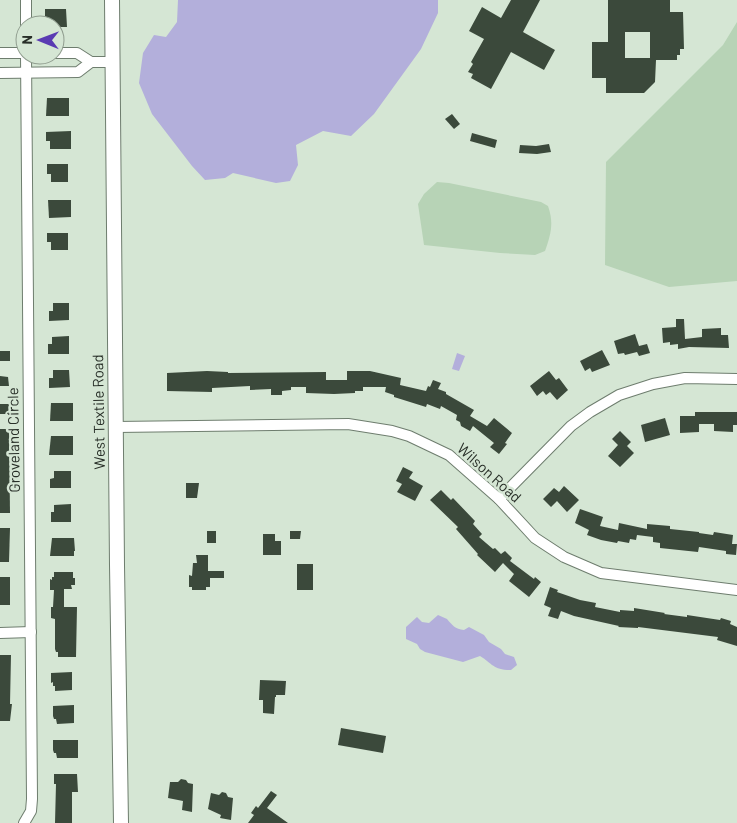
<svg xmlns="http://www.w3.org/2000/svg" width="737" height="823" font-family="Barlow,sans-serif">
<style>
.green{fill:#b7d3b6}
.water{fill:#b3afdb}
.building{fill:#3b493b;fill-rule:evenodd}
.lines{fill:none;stroke-linecap:round;stroke-linejoin:round}
.street-casing{stroke:#6e7d6e;stroke-width:12}
.secondary-casing{stroke:#6e7d6e;stroke-width:16}
.street{stroke:#fff;stroke-width:10}
.secondary{stroke:#fff;stroke-width:14}
.labels{text-anchor:middle;stroke-width:5;stroke-linejoin:round;paint-order:stroke}
.street-label{font-size:15px;fill:#282f28;stroke:#d5e6d4}
</style>
<rect width="100%" height="100%" fill="#d5e6d4"/>
<g class="green">
<polygon points="737,22 737,281 669,287 605,265 606,162 723,45"/>
<path d="M437 182 449 183 541 202 548 206C554 223 551 234 545 251L535 255 500 253 424 245 418 204 424 194Z"/>
</g>
<g class="water">
<polygon points="178,0 438,0 438,13 421,49 374,114 351,136 323,131 296,145 298,165 290,181 276,183 233,173 225,178 205,180 192,166 152,114 139,83 143,53 154,35 166,37 177,22"/>
<polygon points="457,353 465,356 459,371 452,369"/>
<path d="M438 615 447 619C452 625 455 629 464 630L469 627 484 635 489 642 501 649 505 654 514 657 517 665 511 670C493 670 493 664 480 656L463 662 425 652 420 649 417 644 406 639V627L417 617 422 622 429 623Z"/>
</g>
<g class="building">
<polygon points="511,0 540,0 523,32 555,50 544,70 511,52 491,89 471,78 473,74 468,72 473,64 471,62 484,39 469,31 482,7 501,18"/>
<path d="M608 0H670V12H683L684 49H680V55H677V60H656L655 82 644 93H606V78H592V42H608ZM625 32H650V58H625Z"/>
<polygon points="45,9 66,9 67,27 55,27 55,25 49,25 49,19 45,19"/>
<polygon points="47,98 69,98 69,116 46,116"/>
<polygon points="452,114 460,124 454,129 445,119"/>
<polygon points="71,131 71,149 50,149 50,141 46,141 46,132"/>
<polygon points="472,133 497,140 495,148 470,141"/>
<polygon points="549,144 551,152 537,154 519,153 520,145 536,146"/>
<polygon points="47,164 68,164 68,182 51,182 51,174 47,174"/>
<polygon points="48,200 71,200 71,217 49,218"/>
<polygon points="47,233 68,233 68,250 51,250 51,242 47,242"/>
<polygon points="53,303 69,303 69,320 49,321 49,311 53,311"/>
<polygon points="676,319 684,319 685,339 702,337 702,329 721,328 721,335 728,335 729,348 689,347 678,349 678,344 670,345 670,342 663,343 662,328 676,327"/>
<polygon points="635,334 639,346 647,344 650,353 639,356 637,352 625,355 624,353 618,354 614,341"/>
<polygon points="69,336 69,354 48,354 48,344 52,344 52,337"/>
<polygon points="602,350 610,365 592,372 590,368 585,371 580,361"/>
<rect x="0" y="351" width="10" height="10"/>
<polygon points="53,370 69,370 70,387 49,388 49,378 53,378"/>
<polygon points="207,371 228,372 228,373 326,372 326,380 347,380 347,371 370,371 401,378 400,385 426,391 428,386 430,387 433,380 441,383 438,389 446,392 446,394 474,410 470,416 487,426 494,418 512,433 505,443 507,444 499,454 490,447 494,443 473,426 470,431 461,426 460,422 456,420 457,415 441,406 440,409 427,404 426,407 394,397 394,395 385,392 386,387 363,387 363,391 355,391 355,393 334,394 306,393 306,387 291,387 291,390 282,391 282,395 271,395 271,389 250,390 250,386 212,388 212,392 167,391 167,373"/>
<polygon points="549,371 556,380 559,378 568,390 557,400 550,392 546,395 543,391 537,396 530,386"/>
<polygon points="0,376 8,377 9,386 0,386"/>
<polygon points="51,403 73,403 73,421 50,421"/>
<rect x="0" y="404" width="9" height="10"/>
<polygon points="695,412 737,412 737,425 733,425 733,432 714,431 714,424 699,424 699,432 680,433 680,416 695,416"/>
<polygon points="665,418 670,435 645,442 641,425"/>
<polygon points="0,429 9,429 10,513 0,513"/>
<polygon points="620,431 631,442 627,446 634,453 620,467 608,456 618,445 612,439"/>
<polygon points="51,436 73,436 73,455 49,455"/>
<polygon points="403,467 413,472 409,478 423,486 415,501 397,492 402,484 396,481"/>
<polygon points="54,471 71,471 71,488 50,488 50,479 54,478"/>
<polygon points="186,483 199,483 197,498 186,498"/>
<polygon points="564,486 579,500 567,512 557,501 551,507 543,499 554,488 559,492"/>
<polygon points="441,490 451,500 453,498 475,521 473,524 482,534 479,537 493,549 495,548 501,554 505,551 512,558 510,561 534,579 535,577 541,582 529,597 509,581 514,574 503,563 495,572 477,555 478,554 456,529 458,527 430,500"/>
<polygon points="71,504 71,522 51,522 51,512 54,512 54,505"/>
<polygon points="580,509 603,517 600,526 618,530 619,523 647,529 647,524 670,526 670,529 699,532 699,533 713,535 714,532 733,535 732,544 737,544 736,555 726,554 726,551 699,547 698,552 660,548 660,543 653,542 653,537 637,535 636,540 630,539 629,543 618,541 617,543 601,540 587,535 589,530 575,523"/>
<polygon points="0,528 10,528 9,562 0,562"/>
<rect x="207" y="531" width="9" height="12"/>
<polygon points="290,531 301,531 300,539 290,539"/>
<polygon points="263,534 275,534 275,541 281,541 281,555 263,555"/>
<polygon points="52,538 74,538 75,551 74,551 74,556 50,556"/>
<polygon points="196,555 208,555 208,571 224,571 224,578 210,578 210,587 206,587 206,590 192,590 192,587 189,587 189,575 192,576 193,563 197,563"/>
<rect x="297" y="564" width="16" height="26"/>
<polygon points="54,572 73,572 73,578 75,578 75,585 71,585 72,589 64,589 64,607 77,607 76,657 58,657 58,652 56,652 55,649 55,619 51,618 51,607 53,607 54,590 50,590 50,579 52,580 52,577 54,577"/>
<rect x="0" y="577" width="10" height="28"/>
<polygon points="550,587 558,590 557,592 580,600 596,603 595,607 620,612 620,610 634,611 634,608 665,613 664,614 687,617 687,615 720,620 721,618 731,621 730,624 737,627 737,646 717,640 718,637 638,627 638,628 618,627 619,626 574,616 561,611 558,619 548,616 551,608 544,605"/>
<polygon points="0,655 11,655 10,704 12,704 10,721 0,721"/>
<polygon points="72,672 72,690 55,691 55,686 53,686 53,682 51,683 51,673"/>
<polygon points="260,680 286,681 285,695 276,695 276,697 275,697 274,714 263,713 263,700 259,700"/>
<polygon points="74,705 74,723 57,724 56,719 54,719 53,716 53,706"/>
<polygon points="341,728 386,736 383,753 338,745"/>
<polygon points="53,740 78,740 78,758 57,758 56,753 54,753 53,750"/>
<polygon points="54,774 77,774 78,792 72,792 72,823 55,823 56,784 54,784"/>
<polygon points="181,779 186,780 188,783 193,784 192,812 182,810 183,801 168,798 170,782 178,782"/>
<polygon points="271,791 277,795 267,808 288,823 248,823 254,815 251,813 256,806 258,808"/>
<polygon points="222,792 226,793 228,797 233,798 231,820 220,818 221,815 208,809 211,793 219,795"/>
</g>
<g class="lines">
<defs>
<g id="street">
<polyline points="26,0 26,25"/>
<polyline points="0,53 25,53"/>
<polyline points="55,53 77,53 91,62 112,62"/>
<polyline points="0,73 78,72 91,62"/>
<polyline points="116,427 348,424 392,431 409,436 449,455 499,499 535,538 564,557 601,573 737,590"/>
<polyline points="499,499 571,426 590,412 619,395 653,384 685,378 737,379"/>
<polyline points="0,633 31,632"/>
<polyline points="24,823 31,811 32,799 26,55"/>
</g>
<polyline id="secondary" points="112,0 117,565 121,823"/>
</defs>
<use href="#street" class="street-casing"/>
<use href="#secondary" class="secondary-casing"/>
<use href="#street" class="street"/>
<use href="#secondary" class="secondary"/>
</g>
<g class="labels">
<g class="street-label">
<text transform="translate(99 412) rotate(-91)" y="5">West Textile Road</text>
<text transform="translate(14 440) rotate(-91)" y="5">Groveland Circle</text>
<text transform="translate(489 473) rotate(42)" y="5">Wilson Road</text>
</g>
</g>
<g transform="translate(40 40) rotate(271)"><circle r="24" fill="#d5e6d4" stroke="#909d8f"/>
<path d="M0-4L9 19L0 12L-9 19Z" fill="#5a3bb3"/>
<text y="-8" font-size="14" font-weight="bold" text-anchor="middle" fill="#282f28">N</text>
</g>
</svg>
